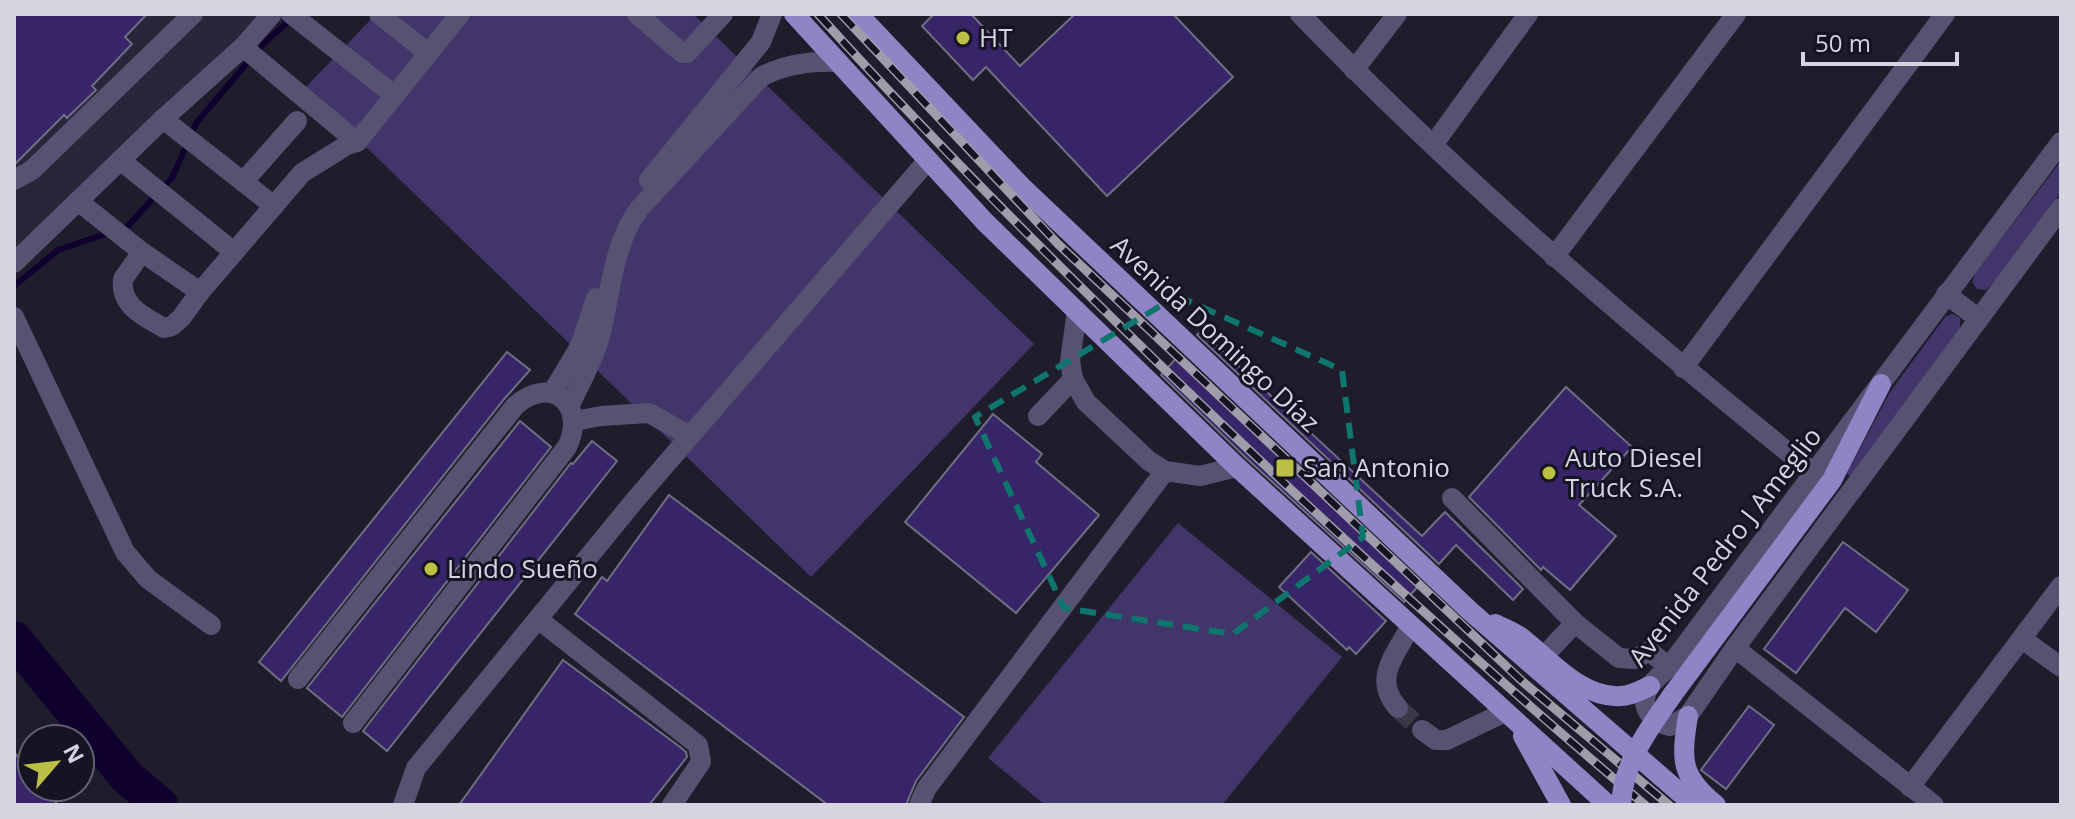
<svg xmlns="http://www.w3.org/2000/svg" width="2075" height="819" font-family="'Open Sans',sans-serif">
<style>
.built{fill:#29253a}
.green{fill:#41356a}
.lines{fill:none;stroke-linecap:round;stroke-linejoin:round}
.stream{stroke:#0f002e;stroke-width:6}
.river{stroke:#0f002e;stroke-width:36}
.building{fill:#372469;stroke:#706e82;stroke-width:2}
.minor-tunnel{stroke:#3a3847;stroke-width:20;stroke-dasharray:20 10;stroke-linecap:butt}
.minor{stroke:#575272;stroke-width:20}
.major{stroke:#9084c7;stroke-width:20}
.rail-casing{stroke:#9f9daa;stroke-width:9}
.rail{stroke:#161323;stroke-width:6;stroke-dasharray:18;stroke-linecap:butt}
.major-bridge{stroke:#9084c7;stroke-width:20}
.marked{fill:none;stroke:#0f766e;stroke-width:6;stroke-dasharray:16 10;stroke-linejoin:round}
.poi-dot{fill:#bbc044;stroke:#161323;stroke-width:3}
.labels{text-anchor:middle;stroke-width:6;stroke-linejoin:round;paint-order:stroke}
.poi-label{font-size:26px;fill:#d5d4e0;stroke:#161323;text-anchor:start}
.street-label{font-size:26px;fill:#d5d4e0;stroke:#161323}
</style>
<rect width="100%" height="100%" fill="#1f1c2c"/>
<polygon class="built" points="14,14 269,14 14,262"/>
<g class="green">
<polygon points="376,14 693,14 1034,344 811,577 305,88"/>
<polygon points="2061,161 2061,192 1994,282 1986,290 1977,289 1972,282 1975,273"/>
<polygon points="1953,314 1960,318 1960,330 1852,477 1849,476 1847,473 1890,392 1946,316"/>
<polygon points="1178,523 1342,657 1222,805 1045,805 988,758"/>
</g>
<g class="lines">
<g class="stream">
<polyline points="191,134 197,122 264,43 291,19"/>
<polyline points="121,229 127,227 172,178 187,144"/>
<polyline points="14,286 58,250 111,232"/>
</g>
<polyline class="river" points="14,639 127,777 160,805"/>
</g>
<g class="building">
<polygon points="14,14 147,14 125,37 132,44 92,86 96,90 67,118 64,115 14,165"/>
<polygon points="934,14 971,14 1020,66 1075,14 1173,14 1233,77 1107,196 986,67 973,80 922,26"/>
<polygon points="1201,331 1422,536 1445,512 1523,589 1513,600 1456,545 1439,564 1197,335"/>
<polygon points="507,352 530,370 505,398 281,681 259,662"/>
<polygon points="1180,354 1421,583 1404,602 1246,458 1161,375"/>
<polygon points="1566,387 1632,447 1579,505 1616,536 1570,590 1543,567 1541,570 1469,497"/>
<polygon points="993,414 1042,454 1036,462 1099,515 1016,613 905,522"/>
<polygon points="520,421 551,447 342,717 307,688"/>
<polygon points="592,441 617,461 387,751 363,731 571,463 573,464"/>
<polygon points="669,495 964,717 916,781 906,805 828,805 575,614 602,577 607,581"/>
<polygon points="1843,542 1908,590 1876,632 1845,608 1796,673 1764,649"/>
<polygon points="1311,552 1386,621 1356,654 1349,647 1347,650 1279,587"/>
<polygon points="563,660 680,747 686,752 687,757 649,805 459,805"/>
<polygon points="1749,706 1774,725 1726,789 1701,770"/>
<polygon points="14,752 32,774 32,787 43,787 58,805 14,805"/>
</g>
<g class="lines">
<polyline class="minor-tunnel" points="1398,708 1422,730"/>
<g class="minor">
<polyline points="291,14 394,95"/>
<polyline points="379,14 428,53"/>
<polyline points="637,14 682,53 687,53 723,14"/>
<path d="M1300 14C1460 180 1636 330 1815 474"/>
<polyline points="243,47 357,142"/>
<polyline points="1354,70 1397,14"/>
<polyline points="163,119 274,206"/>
<path d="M2061 142 1669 667C1663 673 1655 679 1650 686 1637 704 1651 723 1670 726L1688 716 1735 648 2061 208"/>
<polyline points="1433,145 1528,14"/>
<polyline points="120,160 234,252"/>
<polyline points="14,180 32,170 193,14"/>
<polyline points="649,180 761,42 772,14"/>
<polyline points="243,182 297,121"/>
<polyline points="78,201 142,252 200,292"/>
<path d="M142 252 123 279C120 306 143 316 164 328L172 326 181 318 200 292 302 173 347 145 357 142 460 14"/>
<polyline points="1554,257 1736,14"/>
<polyline points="14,263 163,119 243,47 272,14"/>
<polyline points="1946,294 1979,319"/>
<polyline points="1077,311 1070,361 1073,379 1086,402 1149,461 1165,471 1200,476 1237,467"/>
<polyline points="14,317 125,552 148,579 211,625"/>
<polyline points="1683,368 1945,14"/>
<polyline points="552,393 580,346 596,298"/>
<path d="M569 407C580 383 595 357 601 332 611 291 613 244 639 209L761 77C785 64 812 61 838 62"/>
<polyline points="1038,416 1073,379"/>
<polyline points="575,421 601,416 649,413 690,436"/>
<polyline points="1452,498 1575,623 1619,658 1635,659 1649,651 1669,667"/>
<polyline points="538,619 698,745 701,762 672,805"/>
<polyline points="2022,639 2061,667"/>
<polyline points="1735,648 1934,805"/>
<polyline points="1543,657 1575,623"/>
<path d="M298 679 515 406C550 374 588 404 567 447L353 723"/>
<path d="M1398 708C1372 679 1395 656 1410 627"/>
<polyline points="1422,730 1436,740 1447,740 1505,712"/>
<polyline points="1910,787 2061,586"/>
<polyline points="403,805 416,768 635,500 928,160"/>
<polyline points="919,805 926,789 1165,471"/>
</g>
<g class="major">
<polyline points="794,14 985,222 1237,467 1608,805"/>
<polyline points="858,14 1022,187 1470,611 1694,805"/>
<path d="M1495 624C1504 628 1514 632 1522 638 1550 660 1582 699 1621 696 1631 696 1641 690 1650 686"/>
<polyline points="1673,694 1832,480 1881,384"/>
<path d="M1688 716C1681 760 1680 776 1716 805"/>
<polyline points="1523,736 1561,805"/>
</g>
<defs>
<g id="rail">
<path d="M818 14C926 134 1041 249 1156 361 1314 514 1477 663 1645 805"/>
<polyline points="841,14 1058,244 1523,682 1669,805"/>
</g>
</defs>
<use href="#rail" class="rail-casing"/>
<use href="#rail" class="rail"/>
<path class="major-bridge" d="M1621 805C1623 762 1649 729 1673 694"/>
</g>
<path class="marked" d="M1177 296 1342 370 1363 537 1233 634 1064 608 975 417Z"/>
<g class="poi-dot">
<circle cx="963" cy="38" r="8"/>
<rect x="1275" y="458" width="20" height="20" rx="4"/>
<circle cx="1549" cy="473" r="8"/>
<circle cx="431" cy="569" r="8"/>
</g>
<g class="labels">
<g class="poi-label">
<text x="979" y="47">HT</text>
<text x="1565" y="467">Auto Diesel<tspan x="1565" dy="30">Truck S.A.</tspan></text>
<text x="1303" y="477">San Antonio</text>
<text x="447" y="578">Lindo Sueño</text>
</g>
<g class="street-label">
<text transform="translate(1215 334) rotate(43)" y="9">Avenida Domingo Díaz</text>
<text transform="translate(1725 547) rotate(-52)" y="9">Avenida Pedro J Ameglio</text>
</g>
</g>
<rect width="2075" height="819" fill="none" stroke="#d5d4e0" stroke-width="32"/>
<g transform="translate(56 763) rotate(62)"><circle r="38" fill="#161323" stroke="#62606f" stroke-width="2"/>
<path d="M0-6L14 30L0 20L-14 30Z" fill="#bbc044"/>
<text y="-12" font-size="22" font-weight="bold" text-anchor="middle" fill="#d5d4e0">N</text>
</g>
<path d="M1803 52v12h154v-12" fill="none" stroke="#d5d4e0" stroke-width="4"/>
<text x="1815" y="52" font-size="24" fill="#d5d4e0" stroke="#161323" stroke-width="6" paint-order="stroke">50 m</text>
</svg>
